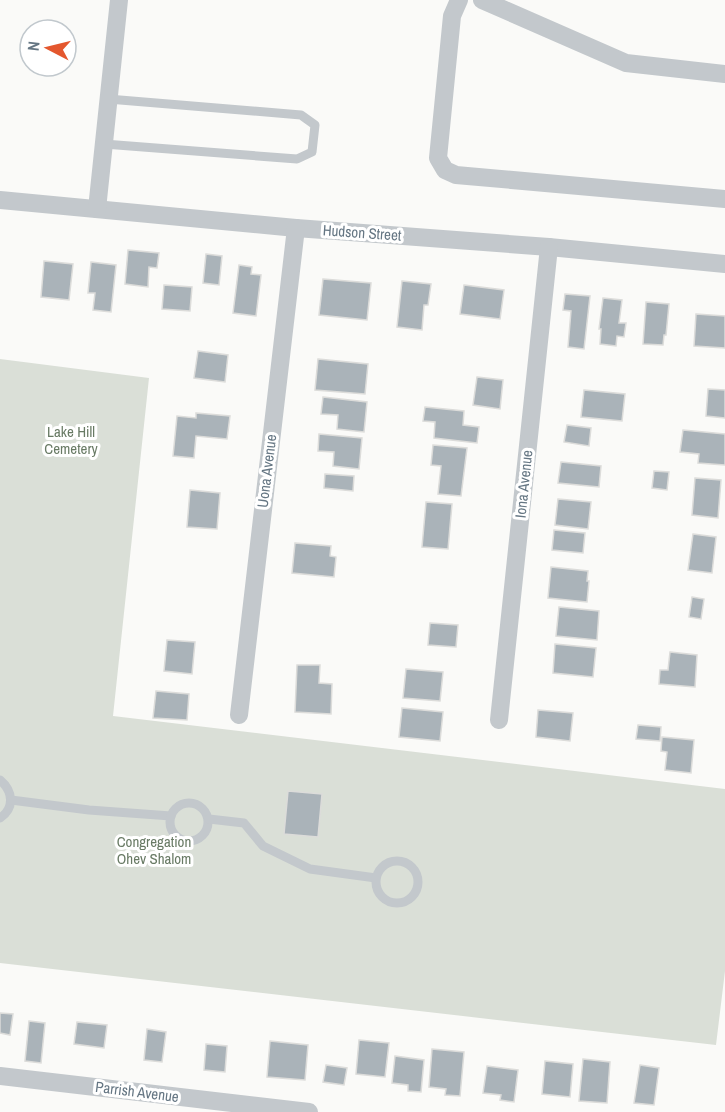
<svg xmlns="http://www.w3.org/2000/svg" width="725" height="1112" font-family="'Archivo Narrow',sans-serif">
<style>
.green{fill:#dadfd7}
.building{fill:#aab3b9;stroke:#dcdcda;stroke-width:1.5}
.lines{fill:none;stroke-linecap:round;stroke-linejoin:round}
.lane{stroke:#c3c8cc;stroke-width:9}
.street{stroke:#c3c8cc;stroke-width:18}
.labels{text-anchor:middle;stroke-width:6;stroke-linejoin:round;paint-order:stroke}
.street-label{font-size:15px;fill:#657683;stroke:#fff}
.park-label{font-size:15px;fill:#687a64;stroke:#fff}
</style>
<rect width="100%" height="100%" fill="#fafaf8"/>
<polygon class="green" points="0,359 149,378 113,716 725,789 725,971 716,1045 0,963"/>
<g class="building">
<polygon points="128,250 159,253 157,268 149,267 148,287 125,284"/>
<polygon points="206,254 222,256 219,285 203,283"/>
<polygon points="44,261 73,264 69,300 41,297"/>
<polygon points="91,262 116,265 111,312 93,310 95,293 88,293"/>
<polygon points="239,265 252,267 251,274 261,275 256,316 233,313"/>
<polygon points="323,279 371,283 367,320 319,315"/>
<polygon points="402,281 431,284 428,305 424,305 422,330 397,327"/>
<polygon points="164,285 192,287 190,311 162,309"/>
<polygon points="464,285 504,290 500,319 460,314"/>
<polygon points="565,294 590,296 584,349 568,347 571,311 563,310"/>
<polygon points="603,298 622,300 619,323 626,323 624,337 617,336 616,346 600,344 601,329 599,329"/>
<polygon points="646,302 669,304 666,335 664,335 663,345 643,344"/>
<polygon points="696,314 725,316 725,348 694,346"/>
<polygon points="198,351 228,355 225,382 194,378"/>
<polygon points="318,359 368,364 365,394 315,390"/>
<polygon points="477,377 503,380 500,409 473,405"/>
<polygon points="708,389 725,390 725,418 706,416"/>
<polygon points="584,390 625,394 622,421 581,417"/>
<polygon points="323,397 367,402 364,432 337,429 338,415 321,414"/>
<polygon points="425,407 464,411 463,425 479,427 477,443 434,438 435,422 423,421"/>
<polygon points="196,413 230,416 227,439 196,436 194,458 173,456 177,416 196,418"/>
<polygon points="567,425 591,428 589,446 564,442"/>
<polygon points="683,430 725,434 725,465 698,463 699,454 680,452"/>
<polygon points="319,434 362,438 359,469 333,466 334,452 318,451"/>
<polygon points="433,445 467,448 461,496 438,494 441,466 431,465"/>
<polygon points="561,462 601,466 599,487 558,483"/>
<polygon points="654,471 669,472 667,490 652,488"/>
<polygon points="325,474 354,476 353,491 324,488"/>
<polygon points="695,478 721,480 718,518 692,515"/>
<polygon points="190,490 220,493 217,529 187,527"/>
<polygon points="558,499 591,502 588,529 555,525"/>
<polygon points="426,502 452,504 448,549 422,547"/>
<polygon points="554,530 585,533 583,553 552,550"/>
<polygon points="693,534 716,537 712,573 688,570"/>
<polygon points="295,543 331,546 330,556 336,557 334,577 292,573"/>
<polygon points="551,567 588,571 587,581 589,581 587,602 548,598"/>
<polygon points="692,597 704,599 701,619 689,617"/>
<polygon points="559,607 599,611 597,640 556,636"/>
<polygon points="430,623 458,625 456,647 428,645"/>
<polygon points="167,640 195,642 192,674 164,671"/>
<polygon points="555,644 596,648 593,677 553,673"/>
<polygon points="670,652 697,655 695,687 659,684 660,670 668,670"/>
<polygon points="297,665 320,665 319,683 332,684 331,714 295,712"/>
<polygon points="406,669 443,672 440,701 403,698"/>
<polygon points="156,691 189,694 187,720 153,718"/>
<polygon points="402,708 443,712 440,741 399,737"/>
<polygon points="538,710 573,713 570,741 536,737"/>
<polygon points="638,725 661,727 660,741 636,739"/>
<polygon points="662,737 694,740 691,773 665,770 667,752 661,751"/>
<polygon points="288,791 322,794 318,837 284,834"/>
<polygon points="0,1013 13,1014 10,1035 0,1033"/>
<polygon points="29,1021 45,1023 41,1063 25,1061"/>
<polygon points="77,1022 107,1025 104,1048 74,1044"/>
<polygon points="147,1029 166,1032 162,1062 144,1060"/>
<polygon points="359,1040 389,1043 385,1077 356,1074"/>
<polygon points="270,1041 308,1045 305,1080 267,1077"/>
<polygon points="206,1044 227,1046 225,1072 204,1070"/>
<polygon points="432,1049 464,1052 460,1096 445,1095 446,1089 429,1087"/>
<polygon points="395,1056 424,1060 421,1092 408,1091 408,1085 392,1083"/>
<polygon points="583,1059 610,1062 607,1103 579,1101"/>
<polygon points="545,1061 573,1064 570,1097 542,1094"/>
<polygon points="326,1065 347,1068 344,1085 323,1082"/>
<polygon points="640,1065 659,1068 654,1105 634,1103"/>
<polygon points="487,1066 518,1070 514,1102 500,1100 501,1095 483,1093"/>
</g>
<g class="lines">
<g class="lane">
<polyline points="104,144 297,159 312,152 315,125 301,115 108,99"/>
<path d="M0 780C13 791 15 808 0 818"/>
<polyline points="11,800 89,810 171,816"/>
<circle cx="189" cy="822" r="19"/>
<polyline points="209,819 244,823 263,846 310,869 376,878"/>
<circle cx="397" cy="882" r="21"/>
</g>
<g class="street">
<polyline points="459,0 452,16 438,158 445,170 456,175 725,199"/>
<polyline points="482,0 626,63 725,74"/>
<polyline points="0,200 296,228 549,247 725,264"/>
<polyline points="97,209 119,0"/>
<polyline points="239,715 296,228"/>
<polyline points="499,720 549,247"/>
<polyline points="0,1076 309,1112"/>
</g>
</g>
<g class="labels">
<g class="street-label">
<text transform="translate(362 233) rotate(4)" y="5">Hudson Street</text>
<text transform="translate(267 471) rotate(-83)" y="5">Uona Avenue</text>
<text transform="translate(524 484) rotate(-84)" y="5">Iona Avenue</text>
<text transform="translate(137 1092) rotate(7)" y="5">Parrish Avenue</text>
</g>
<g class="park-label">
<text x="71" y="437">Lake Hill<tspan x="71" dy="17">Cemetery</tspan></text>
<text x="154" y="847">Congregation<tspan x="154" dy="17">Ohev Shalom</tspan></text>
</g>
</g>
<g transform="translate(48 48) rotate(277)"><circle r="28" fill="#ffffff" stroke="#c1c8cd" stroke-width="1.5"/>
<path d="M0-4.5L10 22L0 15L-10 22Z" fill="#e4572e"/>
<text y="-9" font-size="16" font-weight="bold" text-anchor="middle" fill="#657683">N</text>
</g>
</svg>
